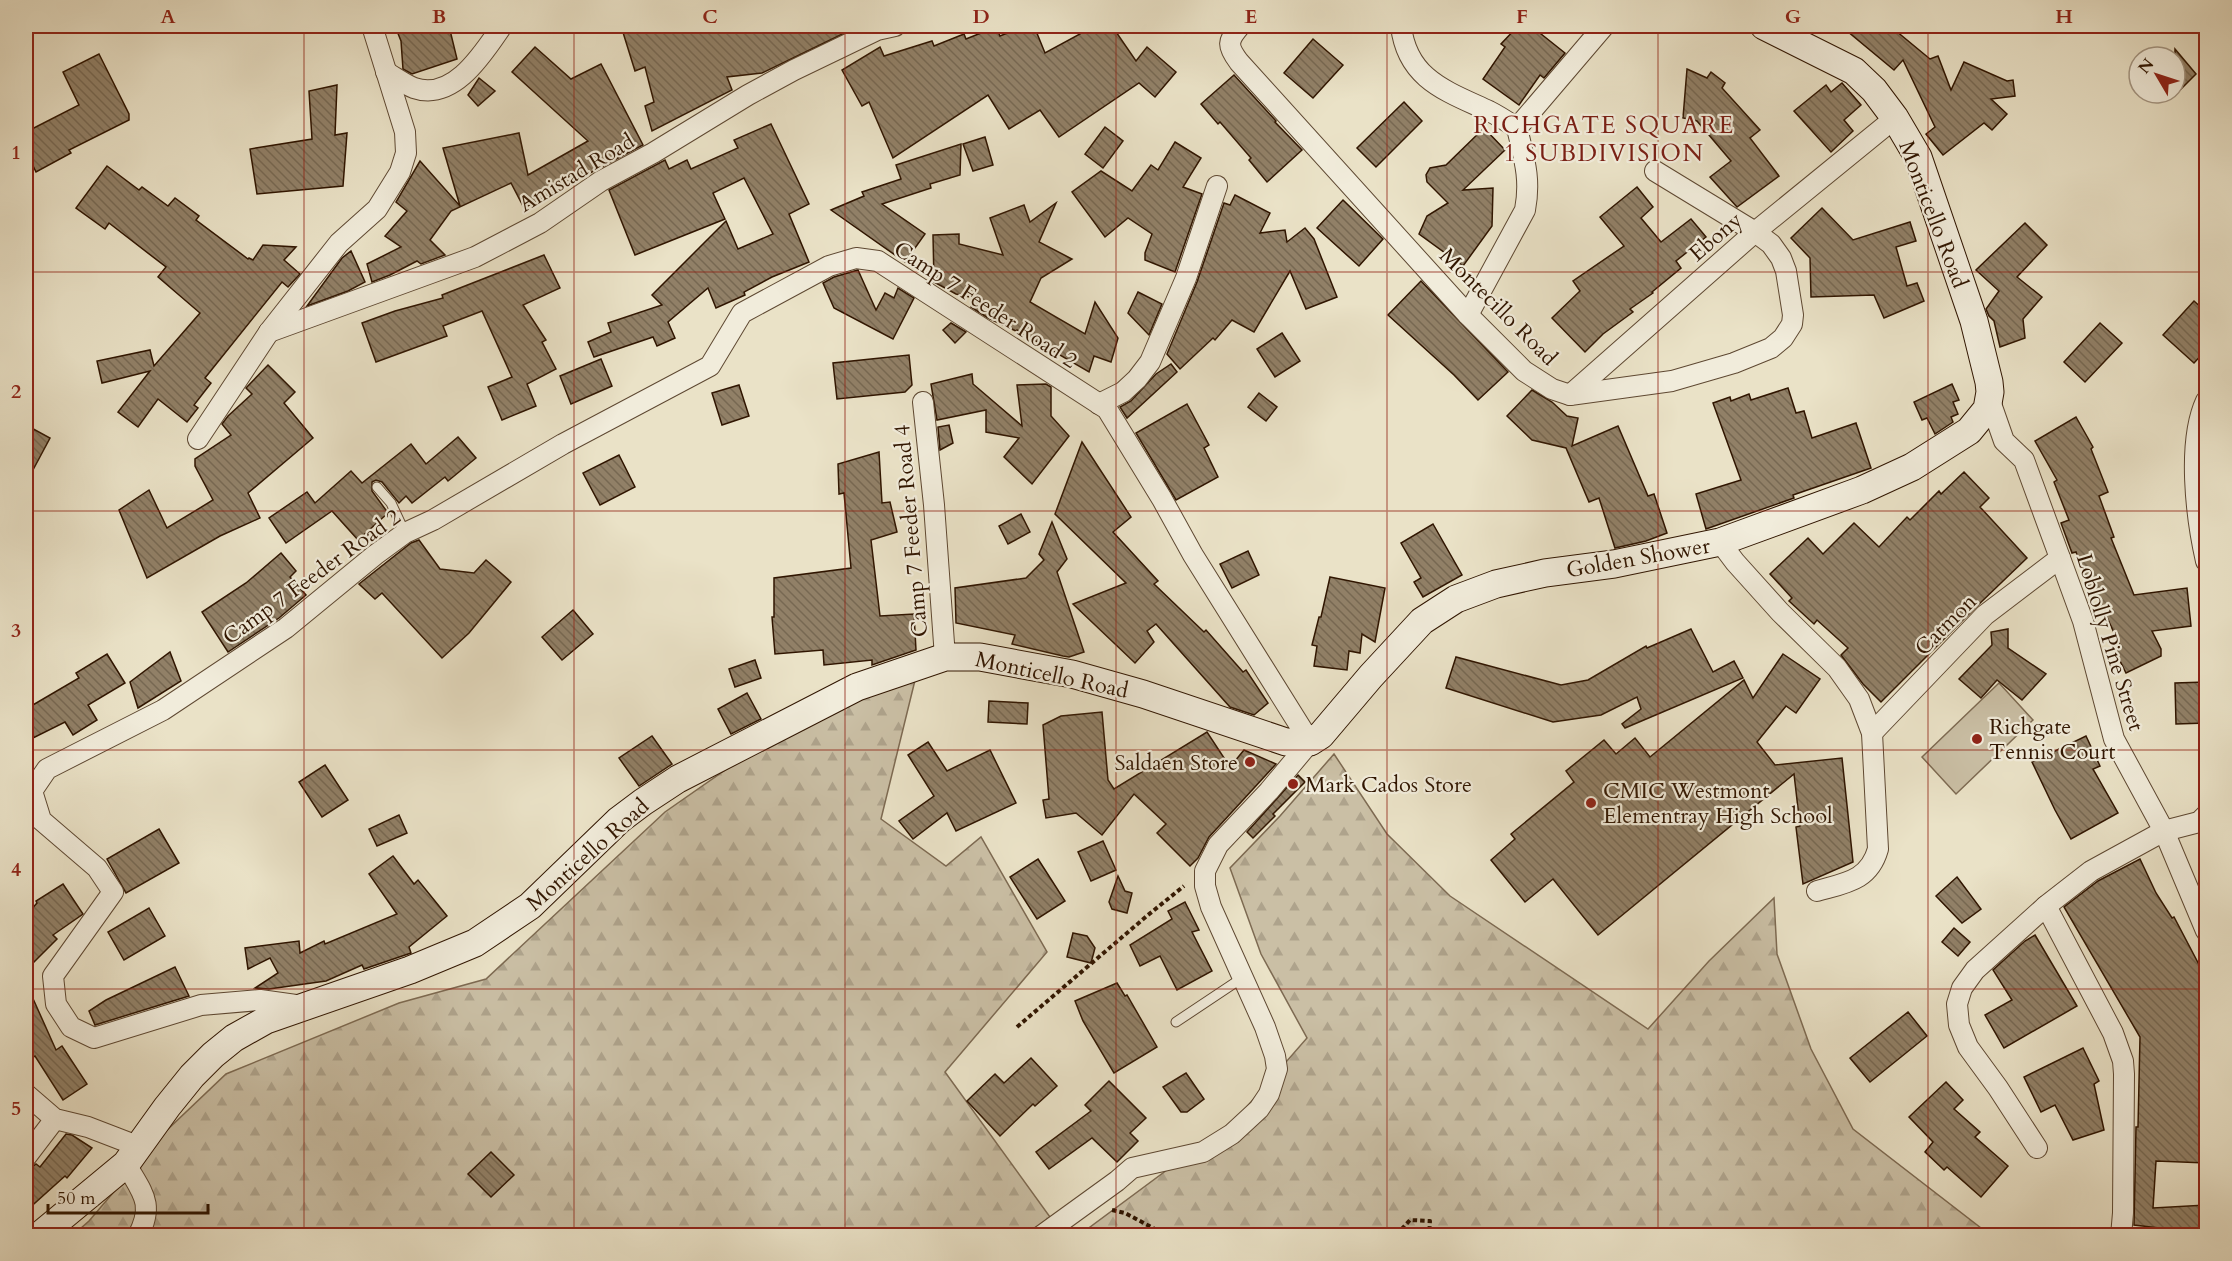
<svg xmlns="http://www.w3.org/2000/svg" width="2232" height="1261" font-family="Cardo,serif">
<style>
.green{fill:#cabfa5;stroke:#7d6a52;stroke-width:1.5}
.forest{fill:url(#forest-firs);stroke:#7d6a52;stroke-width:1.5}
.building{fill:url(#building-back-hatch);stroke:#301500;stroke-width:1.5}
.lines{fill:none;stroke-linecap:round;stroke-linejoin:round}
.lane-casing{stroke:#5e4832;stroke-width:11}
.street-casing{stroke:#5e4832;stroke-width:22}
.secondary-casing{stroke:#301500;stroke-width:29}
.path{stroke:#301500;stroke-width:4;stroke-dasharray:4.5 3;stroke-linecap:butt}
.lane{stroke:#f1ecdb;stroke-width:9}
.street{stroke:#f1ecdb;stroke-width:20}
.secondary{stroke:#f1ecdb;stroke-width:27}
.grid{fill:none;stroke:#8f2418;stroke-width:1.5;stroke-opacity:0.55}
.poi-dot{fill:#8f2418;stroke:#f1ecdb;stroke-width:2}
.labels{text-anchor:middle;stroke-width:4.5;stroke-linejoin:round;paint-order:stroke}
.street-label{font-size:22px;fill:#301500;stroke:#f1ecdb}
.poi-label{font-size:22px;fill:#301500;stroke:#f1ecdb;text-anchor:start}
.neighbourhood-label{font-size:24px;letter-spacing:1.5px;fill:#7a1f14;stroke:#f1ecdb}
.neatline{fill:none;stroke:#8f2418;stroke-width:2}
.grid-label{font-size:20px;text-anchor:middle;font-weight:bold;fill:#8f2418}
</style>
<defs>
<pattern id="forest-firs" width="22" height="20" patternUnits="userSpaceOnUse" patternTransform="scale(1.5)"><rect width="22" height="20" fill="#cabfa5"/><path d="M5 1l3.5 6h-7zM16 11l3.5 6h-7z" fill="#aea38c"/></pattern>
<pattern id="building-back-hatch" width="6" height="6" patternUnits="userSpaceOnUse" patternTransform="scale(1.5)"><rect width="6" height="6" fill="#918067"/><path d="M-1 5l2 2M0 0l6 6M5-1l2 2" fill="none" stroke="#776852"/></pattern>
</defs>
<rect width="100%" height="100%" fill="#eae2c7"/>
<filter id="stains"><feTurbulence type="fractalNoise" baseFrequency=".00333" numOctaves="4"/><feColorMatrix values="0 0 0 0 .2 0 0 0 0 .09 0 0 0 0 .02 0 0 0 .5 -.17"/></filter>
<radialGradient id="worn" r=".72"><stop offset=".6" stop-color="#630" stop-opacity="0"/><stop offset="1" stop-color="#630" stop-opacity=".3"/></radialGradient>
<polygon class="green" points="1999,683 2033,720 1956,794 1922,757"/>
<g class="forest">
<polygon points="918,668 881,819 946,866 981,837 1047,952 945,1072 1063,1235 72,1236 89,1221 165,1132 226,1074 399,1003 486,979 665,812 741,759"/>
<polygon points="1334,754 1387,834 1450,896 1648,1029 1709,961 1774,898 1777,954 1811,1049 1853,1129 1990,1235 1078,1236 1237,1118 1307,1038 1261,954 1230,868 1280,816"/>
</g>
<g class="building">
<polygon points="395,26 449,26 457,59 412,74 403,69 401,41"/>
<polygon points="621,26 859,26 762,73 727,77 732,90 652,131 645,106 654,102 645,67 635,71"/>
<polygon points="1025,26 1034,26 1045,53 1080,34 1076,26 1112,26 1136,61 1147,47 1176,72 1155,97 1139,83 1059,137 1040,110 1009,129 988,95 893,158 869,102 862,106 842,70 880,47 884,56 932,41 934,46 964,34 966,39 996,27 1000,36"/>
<polygon points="1518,26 1531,26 1565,53 1544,78 1540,75 1519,105 1483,79 1505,47 1501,44"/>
<polygon points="1841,26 1890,26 1930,59 1938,56 1951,90 1964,62 2007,81 2013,80 2015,96 1991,99 2007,114 1992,130 1984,123 1943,155 1926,134 1935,127 1903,60 1894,70"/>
<polygon points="1313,39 1343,65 1313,98 1284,73"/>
<polygon points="535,47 571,79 601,64 643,145 524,208 511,183 451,211 430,240 445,255 421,264 417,261 390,275 372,282 367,264 401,247 385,236 407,211 396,202 420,161 460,206 443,148 519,133 528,175 588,141 512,72"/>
<polygon points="2175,49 2196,74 2175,95"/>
<polygon points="99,54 129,114 129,120 69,150 71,153 36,172 26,151 26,132 79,105 63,72"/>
<polygon points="1687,69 1707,78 1711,72 1725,83 1722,88 1760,130 1750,138 1779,176 1737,207 1710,177 1731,161 1697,121 1683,118"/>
<polygon points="1234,75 1276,121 1275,122 1302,150 1267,182 1249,160 1251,158 1220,122 1218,124 1201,104"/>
<polygon points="479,78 495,91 478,106 468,95"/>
<polygon points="1842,83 1861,105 1844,120 1853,131 1831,152 1794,111 1826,85 1831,92"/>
<polygon points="337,85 335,135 347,133 343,186 257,194 250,149 312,139 309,91"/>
<polygon points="1404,102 1422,121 1376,167 1357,148"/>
<polygon points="771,124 809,204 789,214 809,262 772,277 744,292 745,295 716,308 708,288 668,322 675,338 657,346 653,337 594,357 588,342 611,332 608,323 662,305 652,295 726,221 738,249 773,234 744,178 713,193 725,219 635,255 609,190 665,160 669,169 687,160 691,169 738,148 734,140"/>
<polygon points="1105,127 1123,141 1103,168 1085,154"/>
<polygon points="1484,128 1505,150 1463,190 1493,188 1492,226 1463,266 1419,234 1427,216 1448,203 1427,182 1426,175 1430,168 1446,165"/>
<polygon points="985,137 993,165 973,171 963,144"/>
<polygon points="1175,142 1201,158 1183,187 1202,194 1175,272 1145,260 1145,253 1152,234 1128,218 1105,237 1072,192 1101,171 1132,191 1151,165 1158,170"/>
<polygon points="961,144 960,175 930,184 931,188 882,204 925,234 905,262 831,210 864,196 862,192 901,179 896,165"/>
<polygon points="107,166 139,190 142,187 168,206 175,198 199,216 196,220 248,259 249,258 253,260 263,245 296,247 284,260 300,274 288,287 282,282 205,378 211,383 194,405 198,408 187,422 158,399 138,427 118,412 150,371 102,383 97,361 150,350 154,366 200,313 158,277 166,267 109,223 105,229 76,208"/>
<polygon points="1637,187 1653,207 1641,218 1661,242 1691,219 1706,237 1676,261 1681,268 1652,292 1653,293 1630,309 1633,312 1603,334 1585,352 1552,318 1580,291 1573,281 1624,246 1600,217"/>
<polygon points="1235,195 1270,213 1260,233 1285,230 1287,242 1305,228 1314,239 1337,297 1306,309 1290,271 1254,332 1232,320 1215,340 1213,338 1180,369 1167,354 1197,282 1224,203 1230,205"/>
<polygon points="1343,200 1383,239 1359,266 1317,228"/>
<polygon points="1056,203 1039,242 1072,259 1041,278 1030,302 1085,334 1095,302 1118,338 1111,362 1094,356 1089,372 1017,330 1016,331 988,318 971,307 979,299 956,294 934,282 933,235 959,234 959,244 1003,255 990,218 1024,205 1030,222"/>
<polygon points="1822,208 1853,240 1910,222 1916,241 1896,247 1907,286 1917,283 1924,301 1884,318 1874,295 1811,297 1810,258 1791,238"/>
<polygon points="2025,223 2047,245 2017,277 2042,297 2023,319 2025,338 2000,347 1994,321 1989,316 1986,309 1999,291 1976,270"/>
<polygon points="351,251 365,282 348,291 307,306 342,258"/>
<polygon points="544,255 560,288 523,305 546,340 542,342 556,369 527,384 536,406 502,420 488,387 512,377 482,311 443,326 447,336 376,362 362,323 395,311 443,298 442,295"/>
<polygon points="858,270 876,310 885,293 894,298 898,288 914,298 893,339 834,308 823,283 834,277"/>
<polygon points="1421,281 1508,372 1478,400 1454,375 1388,315"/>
<polygon points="1138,292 1162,304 1149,335 1128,313"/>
<polygon points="2194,301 2206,312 2206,350 2194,363 2163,335"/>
<polygon points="951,323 966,332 955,343 943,330"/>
<polygon points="2100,323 2122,343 2085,382 2064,362"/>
<polygon points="1282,333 1300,361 1275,377 1257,349"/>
<polygon points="909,355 912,385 905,392 837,399 833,363"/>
<polygon points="601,359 612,386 571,404 560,376"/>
<polygon points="1171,364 1177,372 1127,418 1120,407 1131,401 1156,374"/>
<polygon points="268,365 295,392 284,403 313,438 248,493 260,518 220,536 147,578 119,510 149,490 167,528 213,500 195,466 195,459 231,435 222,424 228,416 252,394 246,388"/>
<polygon points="972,374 973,384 1022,426 1017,385 1046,384 1051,387 1051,416 1069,436 1032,484 1004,457 1019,438 986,432 986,410 937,420 931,384"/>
<polygon points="1952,384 1959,400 1953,402 1958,414 1951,417 1953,422 1935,434 1927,418 1922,420 1914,402"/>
<polygon points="739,385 749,416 722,425 712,393"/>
<polygon points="1788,388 1796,413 1804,411 1812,438 1856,423 1871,468 1793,495 1794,498 1706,529 1696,494 1741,480 1713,403 1730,397 1731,401 1749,394 1751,400"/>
<polygon points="1532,390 1552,402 1567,416 1578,418 1572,446 1618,426 1648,496 1654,494 1667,533 1646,541 1615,548 1599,498 1589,502 1566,448 1532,440 1507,416"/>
<polygon points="1259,393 1277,407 1266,421 1248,407"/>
<polygon points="1187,404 1209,445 1204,448 1218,477 1176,500 1136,433"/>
<polygon points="2076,417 2093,447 2091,449 2108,492 2099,496 2114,537 2111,538 2134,595 2187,588 2191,626 2152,631 2161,649 2161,656 2126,673 2114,649 2120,646 2095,591 2091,593 2076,552 2072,553 2061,523 2069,520 2054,482 2057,480 2035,441"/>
<polygon points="26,425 50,438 26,483"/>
<polygon points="949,425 953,443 940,450 938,427"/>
<polygon points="458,437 476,458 448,481 445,477 412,503 406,496 399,503 382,482 376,480 372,482 372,491 388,513 358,540 332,511 286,543 269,518 307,492 315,503 351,471 362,483 411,444 426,464"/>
<polygon points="1082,442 1131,517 1113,532 1158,581 1154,584 1204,632 1206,630 1243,672 1246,670 1268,703 1254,715 1230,707 1156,624 1147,631 1154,642 1135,663 1073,604 1126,583 1055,514"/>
<polygon points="879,452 882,503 890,502 897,532 871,540 880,616 914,614 916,650 872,665 872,660 824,665 823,650 775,654 772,617 774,617 774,578 851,568 844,493 839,494 838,464"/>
<polygon points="619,455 635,487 600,505 583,473"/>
<polygon points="1964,472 1989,498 1980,507 2027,558 1976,607 1881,702 1863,684 1841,655 1848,648 1817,620 1814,624 1789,601 1792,598 1770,574 1808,538 1823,554 1854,523 1879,547 1907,517 1910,520 1939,491 1941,494"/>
<polygon points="1021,514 1030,532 1008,544 999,526"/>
<polygon points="1052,522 1067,559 1057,572 1084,652 1069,657 1063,656 1012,644 1015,635 956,623 955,588 1026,578 1044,560 1039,554"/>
<polygon points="1433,524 1462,575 1423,597 1414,582 1421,578 1401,543"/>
<polygon points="419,540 440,569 474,573 486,560 511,582 469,633 442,658 382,593 375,599 359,584 411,543"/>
<polygon points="1248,551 1259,575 1232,588 1220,564"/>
<polygon points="281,553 296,571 290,577 306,595 279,618 228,652 202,612 246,583"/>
<polygon points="1330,577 1385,588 1375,642 1362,634 1360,653 1349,651 1347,670 1314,666 1317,646 1312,645 1319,617 1321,617"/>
<polygon points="573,610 593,634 562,660 542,637"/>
<polygon points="1691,629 1713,672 1734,661 1743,678 1625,728 1622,724 1641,709 1637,697 1601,715 1553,722 1446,688 1456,657 1561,685 1588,680 1646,646 1647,648"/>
<polygon points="2008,629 2008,648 2046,674 2022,700 1997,680 1981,698 1959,679 1992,645 1991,632"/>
<polygon points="170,652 181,681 138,708 130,682"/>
<polygon points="107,654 125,683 88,705 97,720 73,735 65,722 33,738 26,723 26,709 79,678 76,673"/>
<polygon points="1783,654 1820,679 1796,713 1786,706 1757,742 1775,765 1842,758 1853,862 1803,884 1796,827 1800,826 1794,774 1598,935 1553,879 1525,902 1491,860 1515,839 1511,834 1574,782 1566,771 1604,740 1616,754 1635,738 1650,757 1744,680 1753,698"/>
<polygon points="755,660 761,678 735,687 729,669"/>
<polygon points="2206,682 2206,723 2176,724 2175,683"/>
<polygon points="747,693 761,719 731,734 718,709"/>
<polygon points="989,701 1028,703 1027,724 988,722"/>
<polygon points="1102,712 1108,780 1114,789 1207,732 1230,767 1244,750 1276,764 1209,837 1198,858 1190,866 1157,833 1166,824 1134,794 1102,835 1076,813 1046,818 1043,800 1049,799 1043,725 1061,716"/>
<polygon points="652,736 672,764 639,786 619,758"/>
<polygon points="2086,736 2100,766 2093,769 2118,813 2071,839 2055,810 2032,762"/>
<polygon points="928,742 947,771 990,750 1016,803 956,831 947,813 913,839 899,821 934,796 908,755"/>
<polygon points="325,765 348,800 322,817 299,782"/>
<polygon points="1298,775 1305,782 1273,814 1275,816 1253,838 1247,832"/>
<polygon points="399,815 407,833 377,846 369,829"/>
<polygon points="159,829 179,863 126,893 107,859"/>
<polygon points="1103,841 1116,870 1091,881 1078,852"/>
<polygon points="393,856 414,884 418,880 447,916 409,947 411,953 364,969 362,965 326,981 269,989 255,988 278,973 270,958 248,969 245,948 299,941 300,953 324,941 325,944 397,914 369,874"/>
<polygon points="1038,859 1065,901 1037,919 1010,877"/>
<polygon points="2140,859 2156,893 2172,918 2174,917 2206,978 2206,1163 2156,1161 2153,1208 2206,1205 2206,1236 2154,1236 2160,1228 2134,1225 2136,1127 2138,1127 2140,1037 2064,907 2098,881"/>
<polygon points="1118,876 1125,891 1132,893 1127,913 1112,909 1109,902"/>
<polygon points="1957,877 1981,909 1962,923 1936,896"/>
<polygon points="63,884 83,914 53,935 57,939 26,970 26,915 37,903 36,901"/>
<polygon points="1185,902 1199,930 1192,932 1212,971 1177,990 1160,956 1140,966 1130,945 1172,919 1168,911"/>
<polygon points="149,908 165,936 124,960 108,932"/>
<polygon points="1954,928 1970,942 1958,956 1942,942"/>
<polygon points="1073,933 1087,936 1095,948 1091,963 1067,957"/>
<polygon points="2035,935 2077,1006 2004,1048 1985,1015 2012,1000 1993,970 2025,941"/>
<polygon points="175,967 189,996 95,1025 89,1011 106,1000"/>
<polygon points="26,983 56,1050 62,1046 87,1084 63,1100 35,1056 26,1062"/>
<polygon points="1117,983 1125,996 1127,995 1157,1047 1114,1073 1083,1021 1075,1001"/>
<polygon points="1908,1012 1927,1036 1870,1082 1850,1058"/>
<polygon points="2083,1048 2099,1081 2094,1084 2104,1130 2073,1140 2055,1105 2041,1112 2024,1077"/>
<polygon points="1031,1058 1057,1086 1035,1106 1033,1104 1000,1136 967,1101 995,1074 1004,1083"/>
<polygon points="1186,1073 1204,1099 1187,1112 1181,1112 1163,1087"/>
<polygon points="1109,1081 1146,1118 1130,1133 1138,1141 1117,1162 1092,1138 1049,1169 1036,1152 1091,1111 1085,1105"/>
<polygon points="1946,1082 1963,1100 1954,1109 1980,1132 1975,1137 2008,1166 1981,1197 1947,1167 1944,1170 1925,1152 1933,1142 1909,1117"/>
<polygon points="66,1134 72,1135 92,1148 67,1178 65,1176 26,1211 26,1172 36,1164 40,1167"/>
<polygon points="491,1152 514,1175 491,1197 468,1174"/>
</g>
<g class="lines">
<defs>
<g id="lane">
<polyline points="2204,290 2206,293"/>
<polyline points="377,487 391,503 405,533"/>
<polyline points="1176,1022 1242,978"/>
</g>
<g id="street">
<path d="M1240 26C1227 41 1227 46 1239 62L1468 315 1524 371 1552 389 1570 395 1672 381 1734 363 1771 348 1783 338 1792 324 1793 315 1786 271 1781 258 1771 244 1755 232 1655 171"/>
<path d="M1401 26C1407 79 1446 91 1489 111 1499 116 1508 122 1517 128 1524 158 1531 179 1525 210L1468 315"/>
<path d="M386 72C395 77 404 84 414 88 454 102 484 52 502 26"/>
<polyline points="1517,128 1604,26"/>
<polyline points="269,332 475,257 540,223 601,181 653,153 748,95 794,70 877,30 895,26"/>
<polyline points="1570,395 1755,232 1895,118"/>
<polyline points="1990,401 2004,441 2024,460 2060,558 2083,621 2114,739 2164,831 2206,931"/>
<path d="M2206 401C2187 442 2196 517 2206 561"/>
<polyline points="923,402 934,505 945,657"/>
<polyline points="1099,404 1123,392 1137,379 1150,362 1186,278 1217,186"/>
<polyline points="198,439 269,332 339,243 377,209 400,172 406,153 405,132 372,26"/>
<path d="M1720 542 1735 562 1780 612 1837 668 1859 699 1872 733 1878 849C1869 881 1845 883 1817 891"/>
<polyline points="1872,733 1985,615 2060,558"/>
<polyline points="2046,906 2113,1033 2123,1061 2124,1074 2123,1213 2121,1236"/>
<polyline points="303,1006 260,1000 201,1005 94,1038 71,1027 56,1004 53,976 113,892 97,868 41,820 32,791 47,769 163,710 286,628 375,555 405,533 433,520 563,444 710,366 742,313 829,266 856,258 878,261 1107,409 1162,499 1193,555 1310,742 1269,791 1218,845 1205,871 1205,886 1211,907 1265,1027 1275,1056 1277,1069 1269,1094 1259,1109 1232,1134 1203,1152 1132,1168 1117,1181 1041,1236"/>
<polyline points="26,1094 55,1119 88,1127 140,1147"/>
<polyline points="2037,1148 1998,1088 1968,1047 1959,1025 1957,1004 1962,988 1975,970 2046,906 2091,871 2164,831 2199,822 2206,815"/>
<polyline points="26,1157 55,1119"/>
<path d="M126 1164C142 1193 155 1203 138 1236"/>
</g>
<polyline id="secondary" points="39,1236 126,1164 167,1107 192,1076 213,1055 234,1038 266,1020 410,970 475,943 530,906 619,820 643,802 678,779 857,687 945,657 980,657 1072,674 1143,694 1286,742 1310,742 1321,735 1371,676 1422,621 1456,599 1496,584 1545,573 1614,564 1720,542 1862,490 1912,467 1969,431 1987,409 1990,392 1989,382 1974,321 1918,157 1895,118 1874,90 1854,71 1764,26"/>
</defs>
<use href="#lane" class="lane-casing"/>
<use href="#street" class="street-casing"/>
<use href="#secondary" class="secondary-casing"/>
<g class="path">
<polyline points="1017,1027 1148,915 1184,886"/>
<polyline points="1112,1210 1125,1213 1168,1236"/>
<polyline points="1389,1236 1397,1234 1410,1220 1430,1221 1429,1236"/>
</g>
<use href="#lane" class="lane"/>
<use href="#street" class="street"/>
<use href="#secondary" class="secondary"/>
</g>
<path class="grid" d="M304 26V1236M574 26V1236M845 26V1236M1116 26V1236M1387 26V1236M1658 26V1236M1928 26V1236M26 272H2206M26 511H2206M26 750H2206M26 989H2206"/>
<g class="poi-dot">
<circle cx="1977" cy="739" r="6"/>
<circle cx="1250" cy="762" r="6"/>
<circle cx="1293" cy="784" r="6"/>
<circle cx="1591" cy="803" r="6"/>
</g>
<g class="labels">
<g class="street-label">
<text transform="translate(576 172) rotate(-31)" y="8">Amistad Road</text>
<text transform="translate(1934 214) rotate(69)" y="8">Monticello Road</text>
<text transform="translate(1715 236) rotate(-41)" y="8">Ebony</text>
<text transform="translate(986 304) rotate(33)" y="8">Camp 7 Feeder Road 2</text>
<text transform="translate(1499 306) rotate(45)" y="8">Montecillo Road</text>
<text transform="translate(910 531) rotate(-95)" y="8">Camp 7 Feeder Road 4</text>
<text transform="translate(1638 557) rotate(-10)" y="8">Golden Shower</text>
<text transform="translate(311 576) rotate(-36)" y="8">Camp 7 Feeder Road 2</text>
<text transform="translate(1945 624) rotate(-45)" y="8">Catmon</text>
<text transform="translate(2111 642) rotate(73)" y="8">Loblolly Pine Street</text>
<text transform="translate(1052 674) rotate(12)" y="8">Monticello Road</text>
<text transform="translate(587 854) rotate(-42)" y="8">Monticello Road</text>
</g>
<g class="poi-label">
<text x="1989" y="734">Richgate<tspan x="1989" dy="25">Tennis Court</tspan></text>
<text x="1238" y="770" text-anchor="end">Saldaen Store</text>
<text x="1305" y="792">Mark Cados Store</text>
<text x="1603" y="798">CMIC Westmont<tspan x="1603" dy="25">Elementray High School</tspan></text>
</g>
<g class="neighbourhood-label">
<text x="1604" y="133">RICHGATE SQUARE<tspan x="1604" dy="28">1 SUBDIVISION</tspan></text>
</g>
</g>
<rect width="2232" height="1261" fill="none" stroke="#eae2c7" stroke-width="66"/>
<g transform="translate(2157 75) rotate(309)"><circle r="28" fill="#f1ecdb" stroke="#a49683" stroke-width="1.5"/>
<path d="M0-4.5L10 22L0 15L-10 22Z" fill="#8f2418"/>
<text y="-9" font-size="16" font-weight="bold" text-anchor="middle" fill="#301500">N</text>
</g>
<path d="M48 1204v9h160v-9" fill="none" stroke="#301500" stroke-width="3"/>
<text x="57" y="1204" font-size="18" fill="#301500" stroke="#f1ecdb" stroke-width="4.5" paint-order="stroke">50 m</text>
<rect x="33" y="33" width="2166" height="1195" class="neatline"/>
<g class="grid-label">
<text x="168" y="23">A</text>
<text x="439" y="23">B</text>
<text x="710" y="23">C</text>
<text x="981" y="23">D</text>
<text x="1251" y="23">E</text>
<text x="1522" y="23">F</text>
<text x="1793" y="23">G</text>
<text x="2064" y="23">H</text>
<text x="16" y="159">1</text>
<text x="16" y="398">2</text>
<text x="16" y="637">3</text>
<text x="16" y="876">4</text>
<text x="16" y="1115">5</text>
</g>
<rect width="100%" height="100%" filter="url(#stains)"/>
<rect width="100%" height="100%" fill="url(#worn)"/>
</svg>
